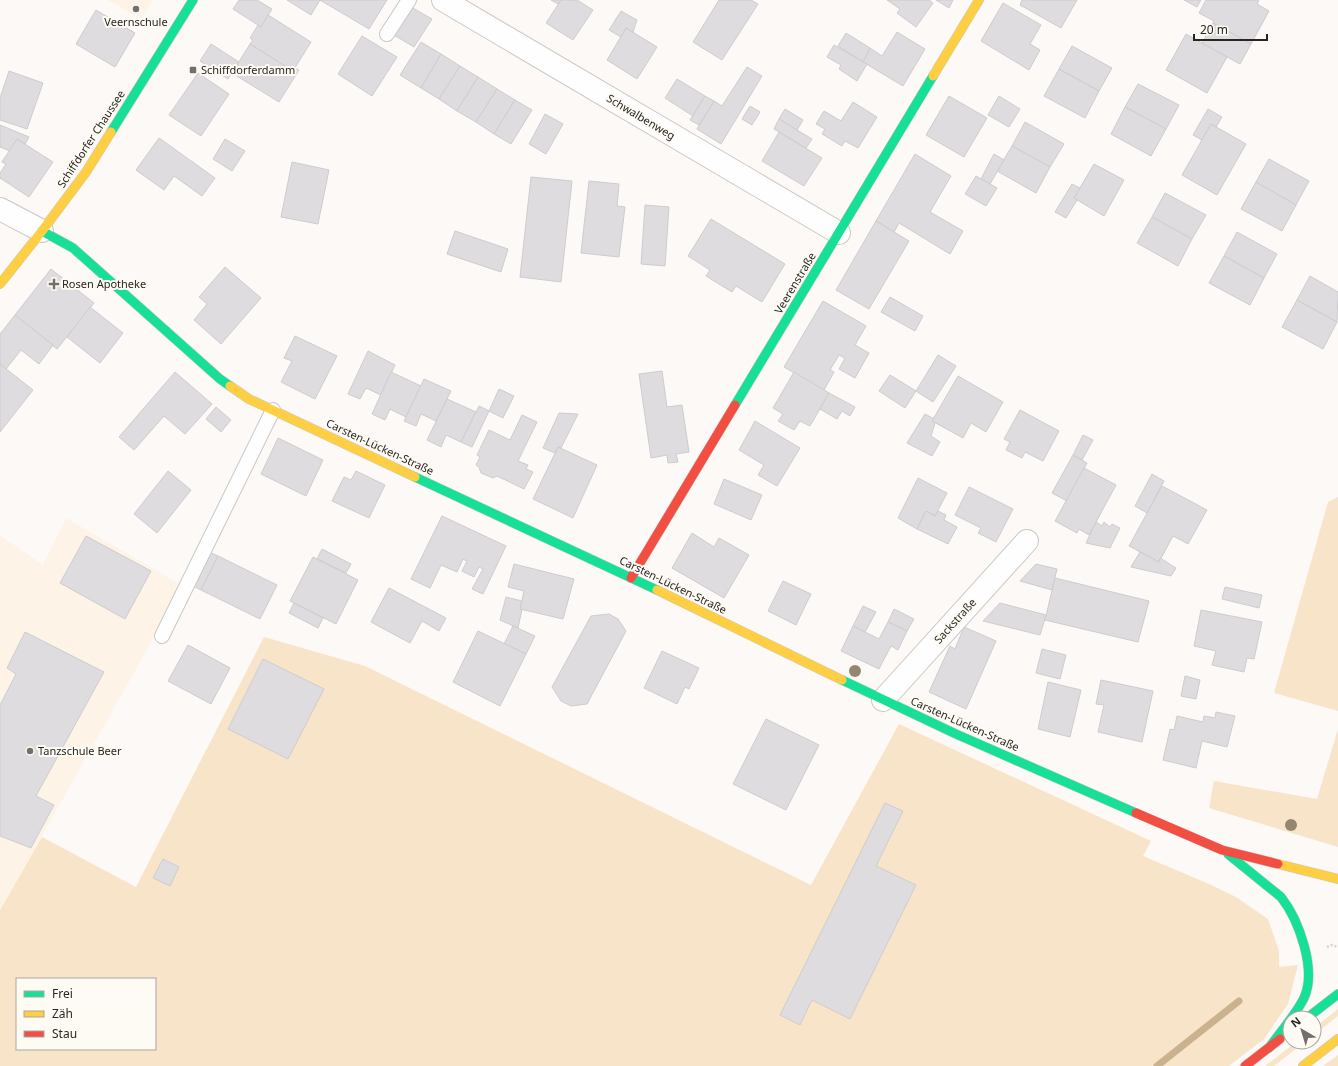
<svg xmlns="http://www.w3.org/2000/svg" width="1338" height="1066" font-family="'Noto Sans',sans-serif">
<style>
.built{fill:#fdf4e7}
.green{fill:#f8e5c9;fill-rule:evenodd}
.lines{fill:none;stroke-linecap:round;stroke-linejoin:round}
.stream{stroke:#cbb28e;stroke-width:7}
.building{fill:#dedcde;stroke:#cdccce}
.lane-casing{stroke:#cbc8c3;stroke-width:16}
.street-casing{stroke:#cbc8c3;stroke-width:24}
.fast-casing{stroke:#cbc8c3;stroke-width:10}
.slow-casing{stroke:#cbc8c3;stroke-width:10}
.jam-casing{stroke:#cbc8c3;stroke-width:10}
.path{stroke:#d7d5d4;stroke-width:2.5;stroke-dasharray:2 2;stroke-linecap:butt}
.lane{stroke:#fffefe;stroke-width:14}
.street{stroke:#fffefe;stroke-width:22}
.fast{stroke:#16e098;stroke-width:9}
.slow{stroke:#ffcf43;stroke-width:9}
.jam{stroke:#f24e42;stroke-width:9}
.tree{fill:#95876f}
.poi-dot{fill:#736f6b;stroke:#fefaf4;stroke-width:1.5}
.labels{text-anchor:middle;stroke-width:4;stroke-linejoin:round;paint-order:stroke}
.poi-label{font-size:11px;fill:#292520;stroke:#fefaf4;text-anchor:start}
.street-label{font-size:11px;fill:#292520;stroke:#fefaf4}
</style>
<rect width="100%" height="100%" fill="#fcf9f6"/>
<g class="built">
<polygon points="108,0 153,0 141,19"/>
<polygon points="66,518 183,586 0,910 0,535 43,565"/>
</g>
<g class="green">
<polygon points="1338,497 1338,711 1274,693 1328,502"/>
<path d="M264 637 365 666 811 885 899 724 1151 841 1143 856 1209 884 1236 897 1268 919 1279 951V967L1298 965 1288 1004 1264 1039 1229 1066H0V910L42 837 136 887ZM17 979H155V1049H17Z"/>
<polygon points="1338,729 1338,847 1209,808 1214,781 1317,799"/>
<polygon points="1338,1009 1338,1016 1314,1035 1314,1028"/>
<polygon points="1296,1042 1305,1042 1274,1066 1265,1066"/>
<polygon points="1338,1055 1338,1066 1323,1066"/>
</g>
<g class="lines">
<polyline class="stream" points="1157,1066 1239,1001"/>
</g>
<g class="building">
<polygon points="239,0 257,0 272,9 261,27 233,9"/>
<polygon points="287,0 387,0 369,29 320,0 311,15"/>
<polygon points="551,0 561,0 558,4"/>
<polygon points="561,0 577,0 593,10 573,40 546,23"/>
<polygon points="719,0 751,0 758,4 722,60 693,42"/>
<polygon points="887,0 929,0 933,3 916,27 897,13 900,9"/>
<polygon points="936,0 953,0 949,8"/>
<polygon points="1022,0 1077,0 1061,28 1020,5"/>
<polygon points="1184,0 1201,0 1197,7"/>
<polygon points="1206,0 1259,0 1257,4 1269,11 1251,44 1213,23 1214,21 1199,13"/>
<polygon points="1003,3 1041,25 1030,44 1040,50 1029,70 981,41"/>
<polygon points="411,7 432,19 414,47 394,35"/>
<polygon points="96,10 135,33 115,67 76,44"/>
<polygon points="621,11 637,20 633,32 626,28 621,37 609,30"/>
<polygon points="268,15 311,42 293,71 250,44 253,40 250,38 258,25 261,27"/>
<polygon points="1213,23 1251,44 1240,64 1202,43"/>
<polygon points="626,28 657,47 637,79 607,60"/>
<polygon points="897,32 925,49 903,86 863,62 870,48 882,56"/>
<polygon points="846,33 870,48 863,62 838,46"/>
<polygon points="1186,34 1227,57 1207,93 1166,70"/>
<polygon points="362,36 397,57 372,96 338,74"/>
<polygon points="421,42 441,54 421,88 400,75"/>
<polygon points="211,44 239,62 228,79 200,61"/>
<polygon points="250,44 293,71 295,68 299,70 279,102 232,73"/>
<polygon points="834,45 867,64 857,81 839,69 841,65 827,57"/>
<polygon points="1072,46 1112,68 1099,91 1059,69"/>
<polygon points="441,54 460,66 439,99 421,88"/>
<polygon points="460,66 478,77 457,111 439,99"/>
<polygon points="747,67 762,76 721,144 697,129 714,101 722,106"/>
<polygon points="1059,69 1099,91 1085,118 1044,96"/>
<polygon points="9,71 43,83 27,129 0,120 0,98"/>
<polygon points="198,73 229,94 201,136 169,115"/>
<polygon points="478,77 497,89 476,122 457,111"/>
<polygon points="677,79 705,96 693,116 665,98"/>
<polygon points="1138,84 1179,105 1166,129 1125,107"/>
<polygon points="497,89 515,100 494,134 476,122"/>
<polygon points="705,96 714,101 699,125 690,120"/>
<polygon points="949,96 987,118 964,157 926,135"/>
<polygon points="999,96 1020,109 1009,127 988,115"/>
<polygon points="515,100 532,110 511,144 494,134"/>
<polygon points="853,102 877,117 858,148 845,141 842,146 822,134 825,129 816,124 824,111 841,121"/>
<polygon points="750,106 760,112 752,125 742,119"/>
<polygon points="1125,107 1166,129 1151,156 1111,134"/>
<polygon points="785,109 803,120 797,130 779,119"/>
<polygon points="1208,109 1222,117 1216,127 1211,124 1202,140 1193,135"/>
<polygon points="545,114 563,124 546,154 529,144"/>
<polygon points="779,119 812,139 806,148 774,129"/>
<polygon points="1025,122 1064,144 1050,167 1012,146"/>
<polygon points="1211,124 1246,144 1217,195 1182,175"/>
<polygon points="0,125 29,137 25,144 17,139 10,151 0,147"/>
<polygon points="779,132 822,158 804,186 762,161"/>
<polygon points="159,138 215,178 202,196 174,176 164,190 136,170"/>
<polygon points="17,139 53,162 29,197 0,178 0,173 6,164 2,162"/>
<polygon points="225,139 245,151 232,171 213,159"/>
<polygon points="1012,146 1050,167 1036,193 997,171"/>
<polygon points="915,154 951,176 930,212 963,231 950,254 899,223 894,232 876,221"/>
<polygon points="994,154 1004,160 990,184 981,179"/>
<polygon points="1269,159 1309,181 1296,205 1256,182"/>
<polygon points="292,162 329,170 318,224 281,217"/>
<polygon points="1094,164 1124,180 1104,216 1074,198"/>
<polygon points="976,176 997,188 986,206 965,194"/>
<polygon points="531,177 572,181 561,282 520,277"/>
<polygon points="589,181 619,184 617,206 625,207 619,257 581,253"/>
<polygon points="1256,182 1296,205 1282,231 1241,209"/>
<polygon points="1072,184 1080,188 1074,198 1077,200 1066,218 1055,212"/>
<polygon points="1165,193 1206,215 1192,239 1152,217"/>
<polygon points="645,205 669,207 665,266 641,264"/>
<polygon points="1152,217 1192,239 1178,266 1137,243"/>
<polygon points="711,219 785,264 762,302 736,286 732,292 706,276 710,270 688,256"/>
<polygon points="876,221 909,241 869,309 836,290"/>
<polygon points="455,231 508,249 501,272 447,254"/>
<polygon points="1237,232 1277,254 1264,278 1224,256"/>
<polygon points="1224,256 1264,278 1250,305 1209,283"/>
<polygon points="225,267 261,298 221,344 194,320 207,304 199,297"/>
<polygon points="51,269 94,303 57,349 15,315"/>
<polygon points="1310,276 1338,292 1337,322 1297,300"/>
<polygon points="890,297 923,316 915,331 881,312"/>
<polygon points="1297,300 1337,322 1323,349 1282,327"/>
<polygon points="823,301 866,326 855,345 869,353 855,378 839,369 845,358 839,355 830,370 834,372 824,390 784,367"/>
<polygon points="90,307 123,333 100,363 67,337"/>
<polygon points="15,315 53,345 39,364 21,350 6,369 0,364 0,334"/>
<polygon points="295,336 337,356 315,399 281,382 292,361 284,358"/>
<polygon points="368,351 395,365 381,395 366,388 360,399 348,394"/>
<polygon points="938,355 956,366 933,402 916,391"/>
<polygon points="0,364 33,390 0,432"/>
<polygon points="662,371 667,407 682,405 689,452 676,454 678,462 668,463 667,455 651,458 639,374"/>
<polygon points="175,372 212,404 185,434 164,416 134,450 119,437"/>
<polygon points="391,372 421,386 406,417 390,409 385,420 372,414"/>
<polygon points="794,372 829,393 810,426 800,421 794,430 778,421 783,414 773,408"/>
<polygon points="890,375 916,391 905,408 879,391"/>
<polygon points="958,376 1003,402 986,432 971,423 963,438 932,421"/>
<polygon points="424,379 451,391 436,421 421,414 416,426 404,421"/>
<polygon points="499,389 514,396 503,418 489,411"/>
<polygon points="829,393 855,407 850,416 842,411 837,419 820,409"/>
<polygon points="447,399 476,412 461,442 446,435 441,447 427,440"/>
<polygon points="479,406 489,411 472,447 461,442"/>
<polygon points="216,407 231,420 221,432 206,419"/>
<polygon points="1020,410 1059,431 1043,461 1025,452 1022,458 1006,450 1010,442 1004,439"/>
<polygon points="559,413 578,414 561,448 558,447 555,453 543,448"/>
<polygon points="925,414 934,419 932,421 935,423 931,436 940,442 932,456 907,443"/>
<polygon points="522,415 537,422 518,461 528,465 526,469 533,472 524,489 497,476 493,478 481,473 479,467 476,465 480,457 477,455 489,430 510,440"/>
<polygon points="755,421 800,448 777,486 758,475 764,465 739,450"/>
<polygon points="1083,435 1093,440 1082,460 1073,455"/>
<polygon points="278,438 323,460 306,496 261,474"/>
<polygon points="558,447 597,465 573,518 533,499"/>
<polygon points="1073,455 1087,463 1067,501 1052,493"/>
<polygon points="1084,468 1116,485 1089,535 1079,529 1077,533 1055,521"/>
<polygon points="168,471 191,490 157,533 134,514"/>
<polygon points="356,471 385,485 369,518 332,501 344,477 351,480"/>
<polygon points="1152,474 1164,481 1147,513 1135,506"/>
<polygon points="918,478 947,493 935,516 926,511 917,529 898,518"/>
<polygon points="724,479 762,495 751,520 714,504"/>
<polygon points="1162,486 1207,510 1188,544 1173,536 1159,562 1129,546"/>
<polygon points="969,487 1013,509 996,542 978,533 981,528 955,515"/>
<polygon points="926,511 935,516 938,511 946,515 944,520 957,527 948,544 917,529"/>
<polygon points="442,516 506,546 483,594 472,589 483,569 479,567 474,577 462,571 467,561 463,559 457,572 441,565 430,588 411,579"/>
<polygon points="1096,522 1102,526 1104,522 1110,527 1112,524 1120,528 1110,548 1086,543"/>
<polygon points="692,533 714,547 719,538 749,555 724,598 672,568"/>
<polygon points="86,536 151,571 125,619 60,583"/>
<polygon points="322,549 351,564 346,573 317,559"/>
<polygon points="207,551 218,556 201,590 191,585"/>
<polygon points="1140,552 1159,562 1160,558 1176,568 1171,576 1131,567"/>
<polygon points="218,556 277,585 260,619 201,590"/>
<polygon points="313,557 358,580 336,624 290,601"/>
<polygon points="514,564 574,579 563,619 520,609 524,591 508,587"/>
<polygon points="1036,564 1057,569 1052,590 1020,581"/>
<polygon points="1055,578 1149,601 1138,642 1045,620"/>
<polygon points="783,581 811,594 796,625 768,611"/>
<polygon points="1225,587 1262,595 1259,608 1222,599"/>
<polygon points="389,588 446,618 439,631 422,621 410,643 371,622"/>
<polygon points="506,597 522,601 520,609 522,609 518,628 500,620"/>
<polygon points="294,603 323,618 318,628 289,613"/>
<polygon points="1000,603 1046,615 1040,635 983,621"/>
<polygon points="863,606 876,612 865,632 853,626"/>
<polygon points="894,609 914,619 907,631 888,622"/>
<polygon points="1201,610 1262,622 1254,659 1247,658 1244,672 1212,665 1216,651 1194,646"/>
<polygon points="609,614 618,619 626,631 587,704 571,706 561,701 552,687 591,616"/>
<polygon points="888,622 907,631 898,650 891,646 879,669 841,651 853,626 879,639"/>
<polygon points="513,626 535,636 526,654 504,644"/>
<polygon points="964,627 996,641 966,709 929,692 950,646 955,649"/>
<polygon points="478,631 526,654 500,706 453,682"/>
<polygon points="25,632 104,672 36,796 54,805 31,848 0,836 0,705 16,674 7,668"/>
<polygon points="188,645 230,668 211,704 168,681"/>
<polygon points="1042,649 1066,655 1060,679 1036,673"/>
<polygon points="662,651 699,668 689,689 685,687 677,704 644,688"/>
<polygon points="263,659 324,689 288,759 228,729"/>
<polygon points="1185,676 1200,680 1196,699 1181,696"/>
<polygon points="1101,680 1153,691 1142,742 1098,732 1104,705 1096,704"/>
<polygon points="1048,682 1081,690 1070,737 1038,729"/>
<polygon points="1216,712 1235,716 1227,747 1202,741 1196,768 1163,760 1170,729 1174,730 1177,716 1203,722 1204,716 1215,718"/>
<polygon points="766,719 819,745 786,810 733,784"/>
<polygon points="885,803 903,811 876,866 916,885 850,1019 812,1000 800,1025 780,1015"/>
<polygon points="163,859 179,867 170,886 153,878"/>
</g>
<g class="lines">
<defs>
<g id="lane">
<polyline points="387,34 409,0"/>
<polyline points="162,636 273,410"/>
</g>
<g id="street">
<polyline points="443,0 839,233"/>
<polyline points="0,209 42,231"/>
<polyline points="883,700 1027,541"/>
</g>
<g id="fast">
<polyline points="111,132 193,0"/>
<polyline points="42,231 73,248 220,379 230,386"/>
<polyline points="735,405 933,76"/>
<polyline points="415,477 657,590"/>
<polyline points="842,680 956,734 1136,813"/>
<path d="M1228 854 1281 897C1299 920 1317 970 1304 998 1295 1016 1280 1032 1269 1048"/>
<polyline points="1307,1018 1338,994"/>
</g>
<g id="slow">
<polyline points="933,76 979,0"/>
<polyline points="0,284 42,231 86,172 111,132"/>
<polyline points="230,386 249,399 415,477"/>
<polyline points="657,590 842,680"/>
<polyline points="1278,864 1338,879"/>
<polyline points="1303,1066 1338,1039"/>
</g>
<g id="jam">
<polyline points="631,578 735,405"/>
<polyline points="1136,813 1222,850 1278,864"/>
<polyline points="1245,1066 1280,1039"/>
</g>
</defs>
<use href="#lane" class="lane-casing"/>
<use href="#street" class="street-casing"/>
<use href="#fast" class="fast-casing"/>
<use href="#slow" class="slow-casing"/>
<use href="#jam" class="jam-casing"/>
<polyline class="path" points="1327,947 1332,945 1338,947"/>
<use href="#lane" class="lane"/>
<use href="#street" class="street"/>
<use href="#fast" class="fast"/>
<use href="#slow" class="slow"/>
<use href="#jam" class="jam"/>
</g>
<g class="tree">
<circle cx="855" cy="671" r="6"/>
<circle cx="1291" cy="825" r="6"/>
</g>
<g class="poi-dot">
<circle cx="136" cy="9" r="4"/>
<rect x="189" y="66" width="8" height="8" rx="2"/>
<path d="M52 278h4v4h4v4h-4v4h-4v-4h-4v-4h4z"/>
<circle cx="30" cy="751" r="4"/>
</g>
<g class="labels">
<g class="poi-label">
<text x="136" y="26" text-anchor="middle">Veernschule</text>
<text x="201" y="74">Schiffdorferdamm</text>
<text x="62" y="288">Rosen Apotheke</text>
<text x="38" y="755">Tanzschule Beer</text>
</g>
<g class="street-label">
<text transform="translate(641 117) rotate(31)" y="4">Schwalbenweg</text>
<text transform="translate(91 139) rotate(-57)" y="4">Schiffdorfer Chaussee</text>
<text transform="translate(795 283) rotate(-59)" y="4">Veerenstraße</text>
<text transform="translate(380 447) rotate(25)" y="4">Carsten-Lücken-Straße</text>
<text transform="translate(673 585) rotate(26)" y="4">Carsten-Lücken-Straße</text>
<text transform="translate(955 621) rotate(-48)" y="4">Sackstraße</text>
<text transform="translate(965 724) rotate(24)" y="4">Carsten-Lücken-Straße</text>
</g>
</g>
<rect x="16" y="978" width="140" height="72" fill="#fefaf4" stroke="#a9a59f"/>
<rect x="24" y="991" width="20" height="6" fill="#16e098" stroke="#a9a59f"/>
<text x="52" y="998" font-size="12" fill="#292520">Frei</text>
<rect x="24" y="1011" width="20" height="6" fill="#ffcf43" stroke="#a9a59f"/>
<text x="52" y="1018" font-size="12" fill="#292520">Zäh</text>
<rect x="24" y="1031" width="20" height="6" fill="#f24e42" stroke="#a9a59f"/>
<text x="52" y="1038" font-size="12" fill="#292520">Stau</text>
<g transform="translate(1302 1030) rotate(322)"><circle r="19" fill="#fefaf4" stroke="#a9a59f"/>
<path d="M0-3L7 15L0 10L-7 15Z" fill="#736f6b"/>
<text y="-6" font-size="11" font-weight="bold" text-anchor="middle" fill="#292520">N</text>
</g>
<path d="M1194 34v6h73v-6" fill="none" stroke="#292520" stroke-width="2"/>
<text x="1200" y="34" font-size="12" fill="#292520" stroke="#fefaf4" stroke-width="3" paint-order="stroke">20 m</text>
</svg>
